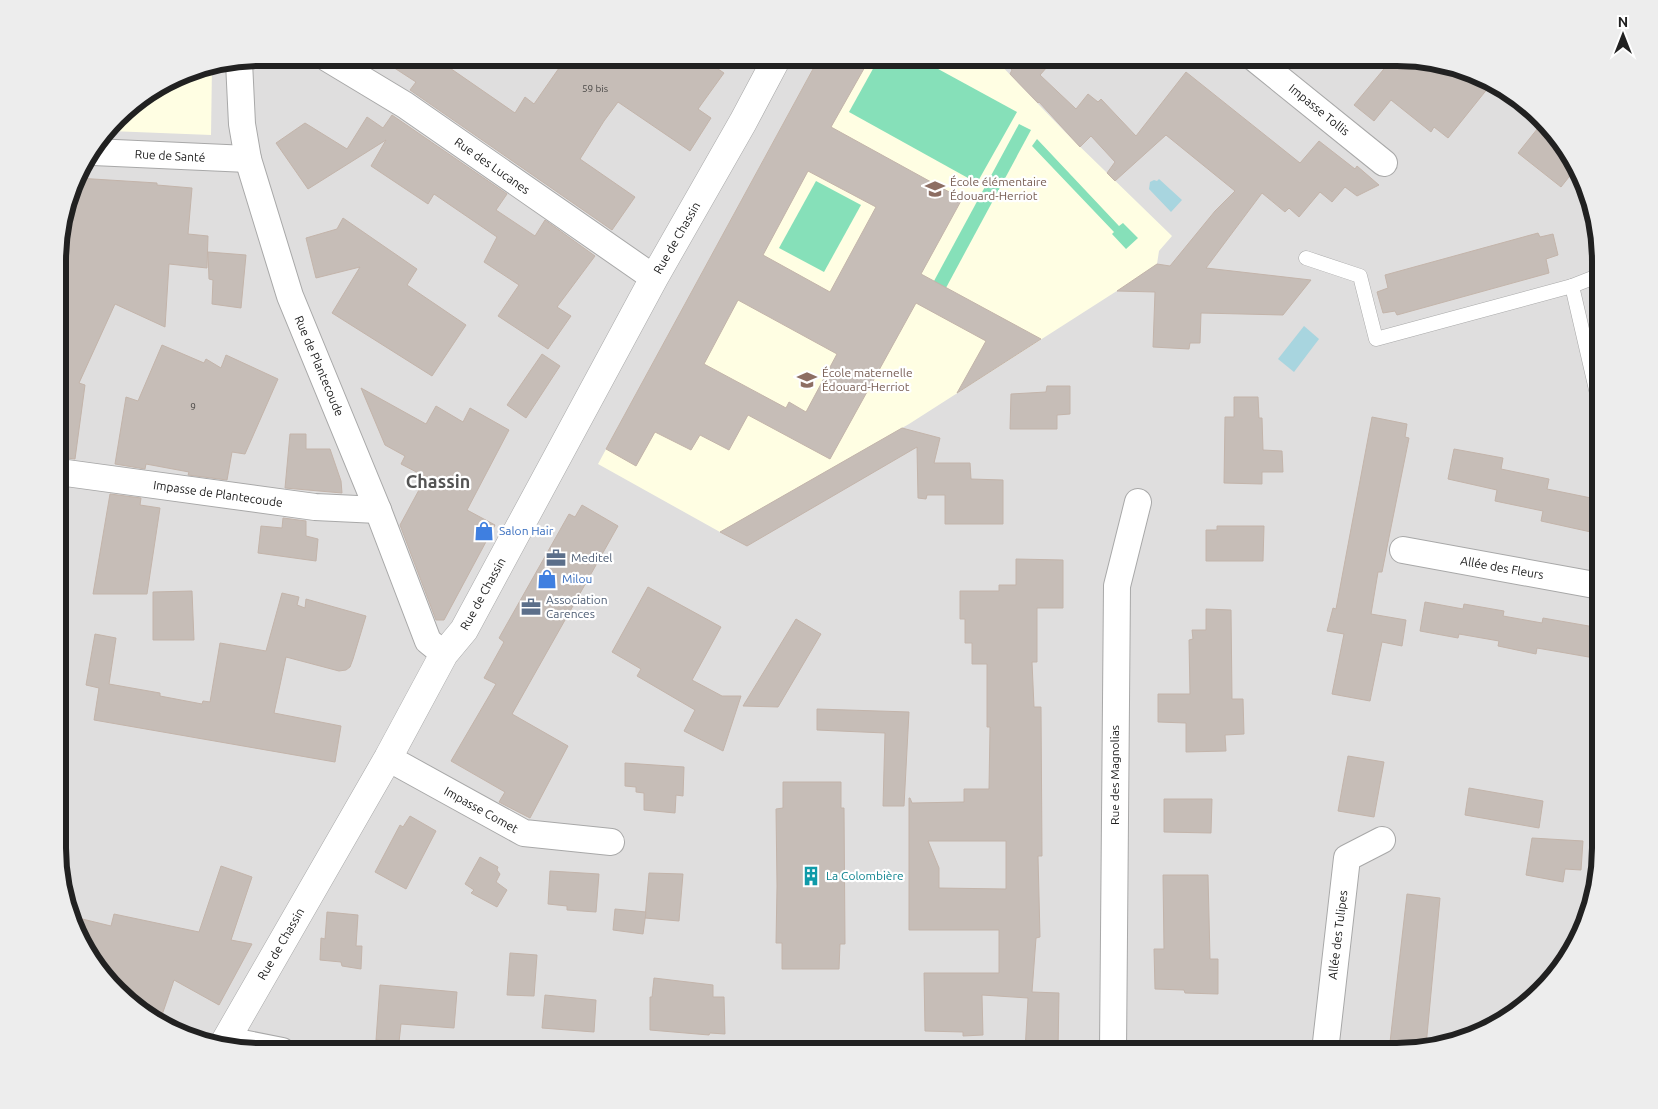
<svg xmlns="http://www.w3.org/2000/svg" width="1658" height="1109" font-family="Ubuntu,sans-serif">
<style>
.residential{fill:#dfdede}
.education{fill:#fffee3}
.pitch{fill:#86e0b9}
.water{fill:#a8d5df}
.building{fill:#c6bdb7;stroke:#c3b4aa;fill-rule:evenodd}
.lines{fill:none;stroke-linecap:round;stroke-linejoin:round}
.service-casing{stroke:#a8a8a8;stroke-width:15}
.minor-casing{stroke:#a8a8a8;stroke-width:28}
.tertiary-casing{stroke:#a8a8a8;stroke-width:29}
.service{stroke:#fff;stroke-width:14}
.minor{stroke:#fff;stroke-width:26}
.tertiary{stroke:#fff;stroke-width:28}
.labels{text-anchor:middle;stroke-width:4.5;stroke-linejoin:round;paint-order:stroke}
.number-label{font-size:10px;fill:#4a4846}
.street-label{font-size:12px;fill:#212121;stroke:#fff}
.education-label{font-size:12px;fill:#785e54;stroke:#fff;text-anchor:start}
.shop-label{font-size:12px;fill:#366cbe;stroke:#fff;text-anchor:start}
.service-label{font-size:12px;fill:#4e5e75;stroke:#fff;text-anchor:start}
.culture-label{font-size:12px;fill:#0d838f;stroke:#fff;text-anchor:start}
.district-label{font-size:18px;font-weight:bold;fill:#545454;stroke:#fff}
.rim{fill:none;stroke:#212121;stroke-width:6}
</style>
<rect width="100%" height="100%" fill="#f1eee8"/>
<polygon class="residential" points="262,58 1397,58 1462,68 1510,92 1573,160 1600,248 1600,861 1590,913 1566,961 1498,1024 1410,1051 261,1051 196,1041 148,1017 85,950 59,874 59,235 79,171 127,108 184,73"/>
<g class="education">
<polygon points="819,58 994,58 1069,136 1172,236 1159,251 1157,264 1134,280 909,424 720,532 598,464"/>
<polygon points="212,67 211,135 110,131 127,108 184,73"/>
</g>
<g class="pitch">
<polygon points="879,58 918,58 1017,112 977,183 849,112"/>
<polygon points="1019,124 1031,130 933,312 921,305"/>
<polygon points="1037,139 1119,226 1123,223 1138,238 1126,249 1112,234 1114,232 1032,146"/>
<polygon points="816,181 861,205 824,272 779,248"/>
</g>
<g class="water">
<polygon points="1159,179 1182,200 1171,212 1149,189 1150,182 1154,180 1157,181"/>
<polygon points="1304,326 1319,339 1294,372 1278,359"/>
</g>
<g class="building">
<polygon points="379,58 453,58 447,66 515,113 525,97 534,104 566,58 702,58 724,73 698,109 711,118 690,151 618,102 604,121 580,159 635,197 612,230 410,90 416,82"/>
<path d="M819 58H870L831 127 962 199 921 274 1041 339 957 393 986 341 916 303 830 459 748 415 729 450 700 435 691 450 655 432 636 466 606 449ZM808 171 876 207 830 292 763 255ZM738 300 837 354 806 412 789 402 786 408 704 364Z"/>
<polygon points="1017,58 1055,58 1040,75 1076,109 1088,94 1098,102 1101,99 1136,136 1186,72 1300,163 1319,141 1355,169 1357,166 1379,185 1357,196 1345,187 1332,202 1320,192 1299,217 1289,208 1285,212 1262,193 1206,268 1311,280 1283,315 1201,313 1200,343 1190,343 1189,349 1153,347 1155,292 1117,291 1157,264 1170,266 1215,211 1235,191 1166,135 1115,181 1107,173 1115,162 1091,136 1080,147 1039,102 1038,103 1010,74 1012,70 1008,66"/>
<polygon points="1393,58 1462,68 1492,83 1448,138 1434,127 1431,132 1391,100 1374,121 1354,105"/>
<polygon points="392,115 507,194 496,210 535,236 545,220 595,256 557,307 571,316 548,349 498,316 519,285 484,262 497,237 434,194 428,204 371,166 386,140 308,189 276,143 305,123 347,149 367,117 383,128"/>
<polygon points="1538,128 1560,146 1573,160 1576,168 1561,187 1518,153"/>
<polygon points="77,178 157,183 157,185 192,188 188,234 208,236 207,268 169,264 165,327 115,304 79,383 85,385 75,459 59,457 59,235"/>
<polygon points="343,218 417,269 407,285 466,325 432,376 332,313 360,267 316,278 306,238 337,229"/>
<polygon points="1538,233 1540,237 1553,234 1558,255 1546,259 1549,273 1397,315 1395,311 1383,313 1377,292 1388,288 1385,275"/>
<polygon points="208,252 246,255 241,308 212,304 213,280 209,279"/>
<polygon points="162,345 204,363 206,359 221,368 226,355 278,379 245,454 232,452 227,480 188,475 189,472 146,464 145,469 115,464 126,397 138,401"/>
<polygon points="542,354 560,366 526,418 507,405"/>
<polygon points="1047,386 1070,386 1070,414 1057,415 1057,429 1010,429 1011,394 1046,392"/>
<polygon points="361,388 426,424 436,406 463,422 470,408 509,430 467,510 495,525 444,620 436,620 400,525 426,477 401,464 405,456 385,445"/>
<polygon points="1234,397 1258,397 1259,418 1262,418 1263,450 1282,451 1283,472 1262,472 1262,484 1224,483 1225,417 1234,417"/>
<polygon points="1372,417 1407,424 1405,437 1409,438 1382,572 1378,572 1371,614 1406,620 1402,646 1382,642 1370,701 1332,694 1344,634 1327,631 1333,608 1336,609"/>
<polygon points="902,428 940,438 934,463 970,463 971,479 1003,480 1003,524 945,524 945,495 927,495 926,499 918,498 917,447 747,546 720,532"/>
<polygon points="290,434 306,434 306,449 330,449 341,481 342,493 285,488"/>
<polygon points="1454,449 1503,458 1501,469 1549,479 1547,489 1596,499 1595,508 1600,509 1600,534 1541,521 1543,511 1495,501 1497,490 1448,479"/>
<polygon points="110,494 141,498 140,505 160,508 147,594 93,594"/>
<polygon points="582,505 618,526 512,714 568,746 530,818 499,802 505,792 451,761 496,684 484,678 504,642 499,638 569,514 575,517"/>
<polygon points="283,518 306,521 306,536 318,539 316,561 258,553 261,526 282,528"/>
<polygon points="1217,526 1264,526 1263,561 1206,561 1206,530 1217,530"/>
<path d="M1016 559 1063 560V608H1037V662H1032L1034 707H1041L1042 856H1038L1040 937 1036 938 1032 992 1059 993 1058 1051H1025L1028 998 982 995 983 1035 963 1036V1032L925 1031 924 973H999V930H909V798H910L912 803 964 802V789H989L990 727H987V664H972V643H965V619H960V591H999V585H1016ZM928 841H1006V889L939 888V868Z"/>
<polygon points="648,587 721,627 692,680 722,696 741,696 723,751 684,731 695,710 637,676 641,669 612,652"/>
<polygon points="192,591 194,640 153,640 153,592"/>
<polygon points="282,593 299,597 297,605 305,608 306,599 366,616 353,659 350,667 346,670 339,671 286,657 274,713 341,726 335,762 94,720 99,688 86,685 95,634 116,638 109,684 160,693 160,696 202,704 203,701 210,702 220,643 266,651"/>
<polygon points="1425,602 1463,609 1464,604 1504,611 1503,616 1542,623 1543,618 1600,628 1600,659 1537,648 1536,654 1498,646 1499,641 1459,634 1458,638 1420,631"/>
<polygon points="1206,609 1231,610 1232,699 1243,699 1244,734 1225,735 1226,751 1186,752 1186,723 1158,722 1158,694 1190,694 1189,640 1193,639 1192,630 1206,630"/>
<polygon points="796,619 821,634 778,707 743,706"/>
<polygon points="817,709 909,712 904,806 883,806 885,733 817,730"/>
<polygon points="1348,756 1384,762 1374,817 1338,811"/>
<polygon points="625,763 684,767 683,796 676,795 675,813 644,810 644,793 636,792 636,787 625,786"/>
<polygon points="783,782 841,782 841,808 844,808 845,944 840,944 839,969 782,969 782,943 776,943 777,886 776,809 783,808"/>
<polygon points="1469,788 1543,801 1539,828 1465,815"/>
<polygon points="1164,799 1212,799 1211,833 1164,832"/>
<polygon points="410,816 436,831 406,889 375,872 400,825 403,827"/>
<polygon points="1532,838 1583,841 1581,870 1565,869 1563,882 1526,875"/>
<polygon points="480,857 498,867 497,870 500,874 496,882 507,890 497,907 471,893 474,890 465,884"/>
<polygon points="221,866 252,877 231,940 252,944 219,1005 174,980 162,1015 138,1007 85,950 74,917 111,926 114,914 199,932"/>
<polygon points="550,871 599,874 596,912 567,910 567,906 548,904"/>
<polygon points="649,873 683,874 679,921 645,918"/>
<polygon points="1163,875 1208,875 1210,959 1218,959 1218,994 1185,993 1184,990 1155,989 1154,949 1164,949"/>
<polygon points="1407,894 1440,898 1426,1046 1410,1051 1389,1051"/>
<polygon points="615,909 646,912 643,934 613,930"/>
<polygon points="327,912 358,915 356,946 362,946 361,969 342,966 341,962 320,960 321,938 325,939"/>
<polygon points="510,953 537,955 534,996 507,995"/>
<polygon points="654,978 713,985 713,997 724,997 725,1034 710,1033 709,1035 650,1030 650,997 652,997"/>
<polygon points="380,985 457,992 454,1028 401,1024 399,1042 376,1040"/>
<polygon points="545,995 596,1000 594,1032 542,1028"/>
</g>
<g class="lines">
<defs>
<g id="service">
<polyline points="1306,258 1360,276 1376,339 1572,286"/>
<polyline points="1600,275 1572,286 1600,407"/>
</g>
<g id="minor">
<polyline points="327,58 405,105 654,278"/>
<polyline points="1254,58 1384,163"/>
<polyline points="239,62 242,124 248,159 290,296 378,510 428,641 444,654"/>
<polyline points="93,152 248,159"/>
<polyline points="59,472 315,507 378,510"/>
<polyline points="1403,550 1600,586"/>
<polyline points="388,758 524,833 611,842"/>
<polyline points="228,1037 242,1043 282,1051"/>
<polyline points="1113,1051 1117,586 1138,502"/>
<polyline points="1325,1051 1347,858 1382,840"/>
</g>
<polyline id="tertiary" points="223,1045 388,758 444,654 464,630 654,278 743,122 777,58"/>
</defs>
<use href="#service" class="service-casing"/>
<use href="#minor" class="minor-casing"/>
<use href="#tertiary" class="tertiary-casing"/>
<use href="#service" class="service"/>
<use href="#minor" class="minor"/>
<use href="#tertiary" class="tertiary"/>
</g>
<defs>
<symbol id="school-bare" viewBox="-9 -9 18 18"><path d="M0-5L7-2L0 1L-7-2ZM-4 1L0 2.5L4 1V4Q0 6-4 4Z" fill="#8d6e63" stroke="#fff" stroke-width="2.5" paint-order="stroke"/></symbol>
<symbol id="shop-bare" viewBox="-9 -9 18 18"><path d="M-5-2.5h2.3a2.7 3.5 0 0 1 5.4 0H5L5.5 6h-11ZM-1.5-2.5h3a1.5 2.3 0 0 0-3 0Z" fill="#3f7fe0" stroke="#fff" stroke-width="2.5" paint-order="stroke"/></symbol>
<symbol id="office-bare" viewBox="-9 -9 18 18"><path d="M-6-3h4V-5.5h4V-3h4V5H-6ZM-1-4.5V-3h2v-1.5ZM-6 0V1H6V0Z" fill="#5c6f8a" stroke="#fff" stroke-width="2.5" paint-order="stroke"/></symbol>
<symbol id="building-bare" viewBox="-9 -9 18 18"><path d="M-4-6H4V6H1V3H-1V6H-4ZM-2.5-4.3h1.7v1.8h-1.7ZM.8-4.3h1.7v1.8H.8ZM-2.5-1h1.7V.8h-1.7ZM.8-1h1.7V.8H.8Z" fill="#0f9aa8" stroke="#fff" stroke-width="2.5" paint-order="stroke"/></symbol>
</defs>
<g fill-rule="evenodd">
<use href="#school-bare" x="921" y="175" width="28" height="28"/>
<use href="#school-bare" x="793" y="366" width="28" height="28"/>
<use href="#shop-bare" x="470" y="517" width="28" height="28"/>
<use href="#office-bare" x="542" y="544" width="28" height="28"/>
<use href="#shop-bare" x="533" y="565" width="28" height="28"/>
<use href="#office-bare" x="517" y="593" width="28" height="28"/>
<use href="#building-bare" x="797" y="862" width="28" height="28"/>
</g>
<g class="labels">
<g class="number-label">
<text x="595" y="92">59 bis</text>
<text x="193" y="410">9</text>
</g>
<g class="street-label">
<text transform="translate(1319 110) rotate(39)" y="4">Impasse Tollis</text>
<text transform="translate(170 156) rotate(3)" y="4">Rue de Santé</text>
<text transform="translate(492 166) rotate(35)" y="4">Rue des Lucanes</text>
<text transform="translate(677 238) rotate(-60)" y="4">Rue de Chassin</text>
<text transform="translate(319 366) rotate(67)" y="4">Rue de Plantecoude</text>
<text transform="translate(218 494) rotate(8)" y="4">Impasse de Plantecoude</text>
<text transform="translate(1502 568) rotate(10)" y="4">Allée des Fleurs</text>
<text transform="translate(483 594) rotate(-61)" y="4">Rue de Chassin</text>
<text transform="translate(1115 775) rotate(-90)" y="4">Rue des Magnolias</text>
<text transform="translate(481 810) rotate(29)" y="4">Impasse Comet</text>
<text transform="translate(1338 935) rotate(-83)" y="4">Allée des Tulipes</text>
<text transform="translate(281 944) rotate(-60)" y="4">Rue de Chassin</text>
</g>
<g class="education-label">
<text x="950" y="186">École élémentaire<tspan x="950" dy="14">Édouard-Herriot</tspan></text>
<text x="822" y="377">École maternelle<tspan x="822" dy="14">Édouard-Herriot</tspan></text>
</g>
<g class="shop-label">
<text x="499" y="535">Salon Hair</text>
<text x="562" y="583">Milou</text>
</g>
<g class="service-label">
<text x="571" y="562">Meditel</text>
<text x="546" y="604">Association<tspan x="546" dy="14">Carences</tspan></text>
</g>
<g class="culture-label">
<text x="826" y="880">La Colombière</text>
</g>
<g class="district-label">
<text x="438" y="488">Chassin</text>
</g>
</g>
<path d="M0 0H1658V1109H0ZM261 66H1397A195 195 0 0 1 1592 261V848A195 195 0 0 1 1397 1043H261A195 195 0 0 1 66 848V261A195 195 0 0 1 261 66Z" fill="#ededed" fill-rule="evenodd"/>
<path class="rim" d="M261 66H1397A195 195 0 0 1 1592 261V848A195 195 0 0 1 1397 1043H261A195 195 0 0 1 66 848V261A195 195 0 0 1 261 66Z"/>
<g transform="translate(1623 35)" stroke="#ffffff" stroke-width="4" paint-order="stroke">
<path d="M0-4L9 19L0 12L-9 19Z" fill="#212121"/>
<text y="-8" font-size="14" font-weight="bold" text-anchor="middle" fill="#212121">N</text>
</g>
</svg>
